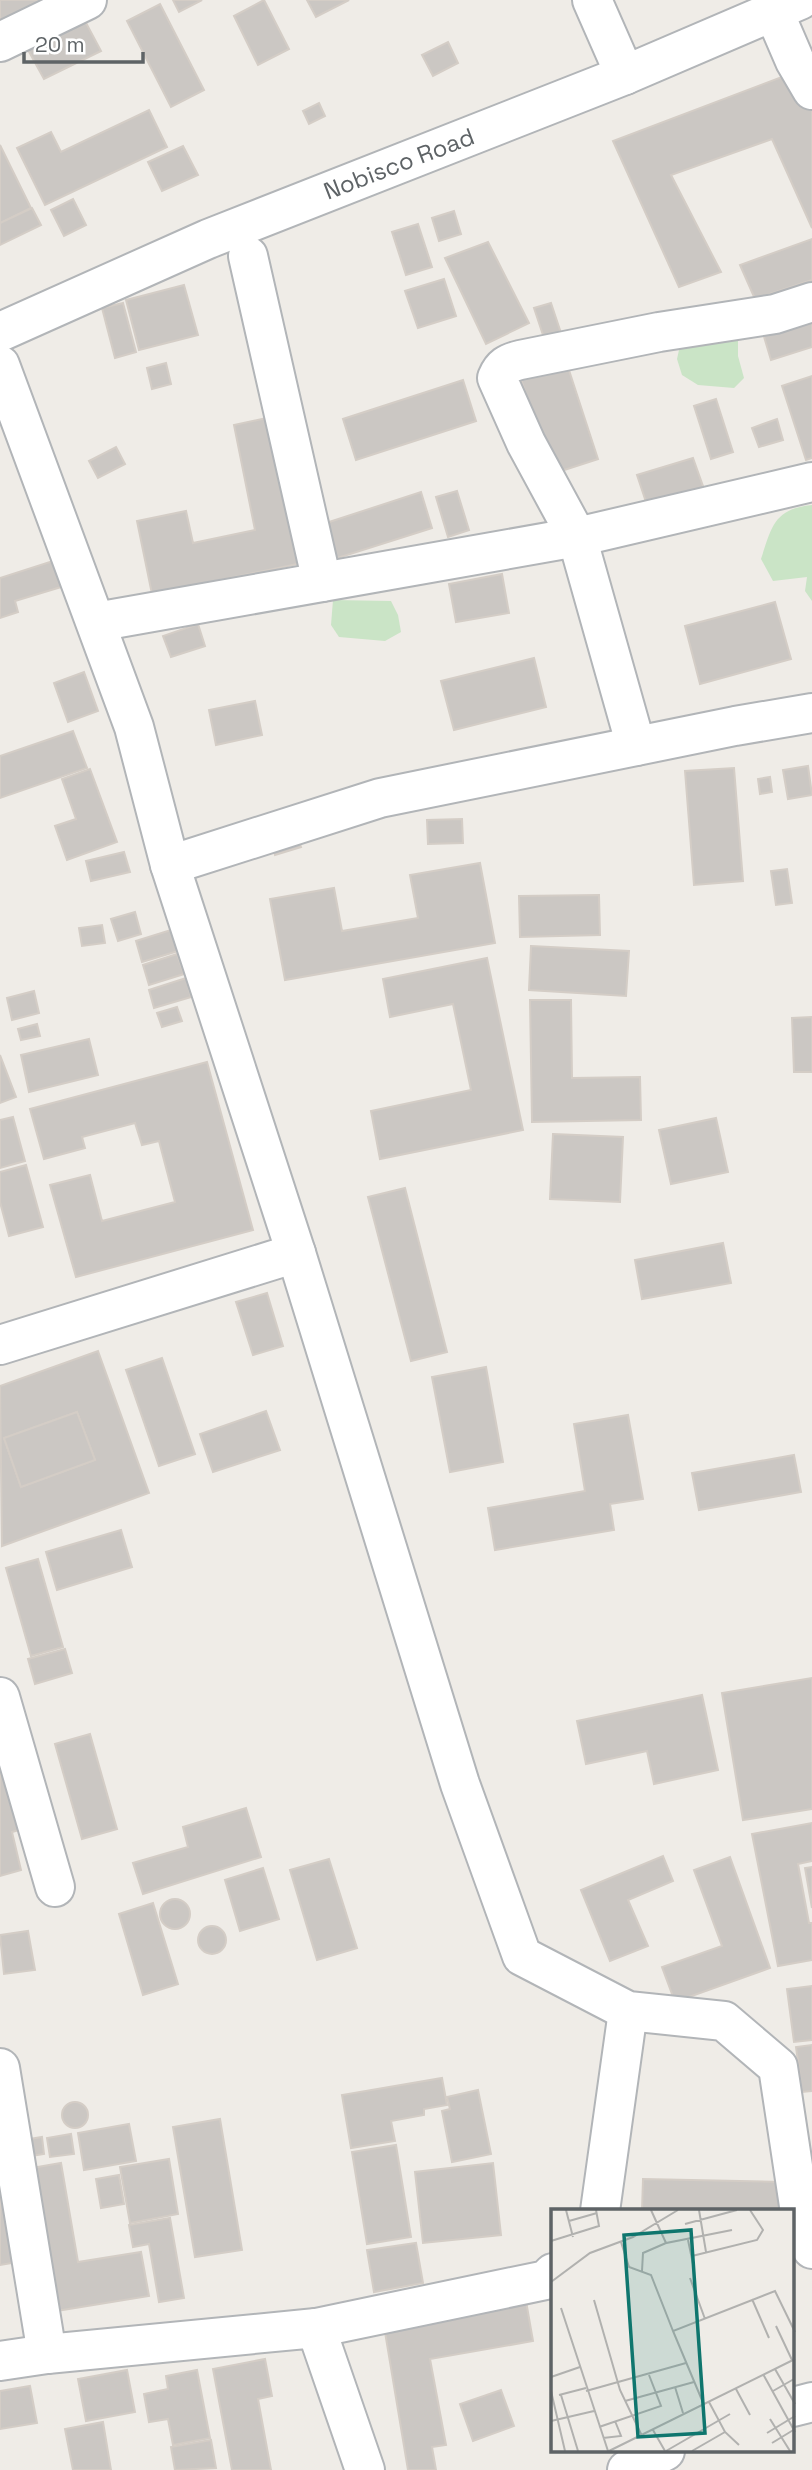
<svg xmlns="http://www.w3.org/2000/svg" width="812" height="2470" font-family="'Space Grotesk',sans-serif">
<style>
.green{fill:#cae4c6}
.building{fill:#cbc7c3;stroke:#d4cdc6;stroke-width:2;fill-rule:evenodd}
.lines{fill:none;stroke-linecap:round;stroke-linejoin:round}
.street-casing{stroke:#b2b5b8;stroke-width:42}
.street{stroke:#fff;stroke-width:38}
.labels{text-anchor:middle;stroke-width:6;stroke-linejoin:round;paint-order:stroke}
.street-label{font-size:24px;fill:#5e6366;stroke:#fff}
.inset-road{fill:none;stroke:#b1b1af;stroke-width:2}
.view{fill:#0f766e;fill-opacity:0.15;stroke:#0f766e;stroke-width:3.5}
.inset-edge{fill:none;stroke:#5e6366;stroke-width:3.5}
</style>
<rect width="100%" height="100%" fill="#efece7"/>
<g class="green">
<polygon points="738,329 738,356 744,378 734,388 698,385 682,375 677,359 681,341"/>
<path d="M812 505V601L805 591 807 577 773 581 761 559C772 526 774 509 812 505Z"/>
<polygon points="333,600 391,601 398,615 401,632 385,641 339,637 331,625"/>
</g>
<g class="building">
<polygon points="0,0 48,0 0,24"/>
<polygon points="173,0 202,0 179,12"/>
<polygon points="264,0 289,49 258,65 234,16"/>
<polygon points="307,0 349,0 316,17"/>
<polygon points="160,4 204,90 171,107 127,21"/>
<polygon points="85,21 101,51 44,79 28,50"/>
<polygon points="448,42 458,63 433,76 422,55"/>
<polygon points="795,72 812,110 812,228 772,139 671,175 721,272 679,287 613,141"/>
<polygon points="319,103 325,116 309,124 303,111"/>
<polygon points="149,110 167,147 45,205 17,148 51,132 61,152"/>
<polygon points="0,145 31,208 0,223"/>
<polygon points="183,146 198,175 162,191 148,162"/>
<polygon points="73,199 86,225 64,236 51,210"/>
<polygon points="32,208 41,225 0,245 0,223"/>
<polygon points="454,211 461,234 439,241 432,218"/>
<polygon points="418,224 432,267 406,275 392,232"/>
<polygon points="812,239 812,280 755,299 740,265"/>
<polygon points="488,242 529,323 486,344 445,258"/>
<polygon points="444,279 456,316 418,328 405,291"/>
<polygon points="184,285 198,335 139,350 126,300"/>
<polygon points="123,303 136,352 115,358 102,308"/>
<polygon points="551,303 563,339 546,344 534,308"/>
<polygon points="812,314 812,347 771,360 762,330"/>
<polygon points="566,361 598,459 552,474 520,376"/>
<polygon points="166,363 171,384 152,389 147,368"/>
<polygon points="812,376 812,458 806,460 782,386"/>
<polygon points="463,380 476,421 356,460 343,419"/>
<polygon points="716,399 733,452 711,459 694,406"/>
<polygon points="276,416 307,562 152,594 137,521 186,511 193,543 255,530 234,425"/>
<polygon points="777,419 783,440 759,447 752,428"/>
<polygon points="116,447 125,464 98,478 89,461"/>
<polygon points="693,458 704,489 648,508 637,475"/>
<polygon points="457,491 469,530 448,537 436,497"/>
<polygon points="421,492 432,528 328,561 317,526"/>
<polygon points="53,561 61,587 15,601 18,612 0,618 0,578"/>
<polygon points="502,574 509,613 456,622 449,584"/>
<polygon points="775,602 791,659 700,684 685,626"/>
<polygon points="198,624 205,646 171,657 163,636"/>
<polygon points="534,658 546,707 454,730 441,681"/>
<polygon points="84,672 98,711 68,722 54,683"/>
<polygon points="255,701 262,735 216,745 209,710"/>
<polygon points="73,731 87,768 0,798 0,756"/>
<polygon points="808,766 812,795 788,799 783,770"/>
<polygon points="734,768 743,881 694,885 685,771"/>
<polygon points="90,769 117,842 67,860 55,826 76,819 62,779"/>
<polygon points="770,777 772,792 760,794 758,779"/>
<polygon points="462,819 463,843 428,844 427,820"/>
<polygon points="295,831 301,847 275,855 270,839"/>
<polygon points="124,852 130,872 91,881 86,861"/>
<polygon points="480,863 495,943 285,980 270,899 334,888 342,931 418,918 410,875"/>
<polygon points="787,869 792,903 776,905 771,871"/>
<polygon points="599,895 600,935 520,937 519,896"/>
<polygon points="135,912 141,934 118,941 111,919"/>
<polygon points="102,925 105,943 82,946 79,928"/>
<polygon points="171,930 178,951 142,962 136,941"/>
<polygon points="531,946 629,951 626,996 529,990"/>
<polygon points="177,954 184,974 149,985 143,965"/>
<polygon points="487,958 523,1130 380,1159 371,1111 471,1090 453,1004 390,1017 383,979"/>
<polygon points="186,978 191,997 154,1008 149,990"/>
<polygon points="34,991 39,1013 12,1020 7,998"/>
<polygon points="530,1000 571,1000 572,1078 640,1077 641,1120 532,1122"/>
<polygon points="177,1007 182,1021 162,1027 157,1013"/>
<polygon points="812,1017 812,1072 794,1072 792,1018"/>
<polygon points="37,1024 40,1036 21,1040 18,1029"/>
<polygon points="89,1039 98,1075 29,1092 21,1055"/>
<polygon points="0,1055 16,1097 0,1103"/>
<polygon points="207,1062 253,1230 76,1277 50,1185 90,1175 102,1221 175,1202 159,1141 142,1145 135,1123 82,1137 85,1148 44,1159 30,1109"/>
<polygon points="13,1117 25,1161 0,1168 0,1120"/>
<polygon points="716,1118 728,1172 671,1184 659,1130"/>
<polygon points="553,1134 623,1137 620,1202 550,1199"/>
<polygon points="26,1165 43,1227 9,1236 0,1202 0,1172"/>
<polygon points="405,1188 447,1352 411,1361 368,1197"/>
<polygon points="723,1243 731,1283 642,1299 635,1260"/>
<polygon points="267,1293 283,1346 253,1355 236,1302"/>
<path d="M98 1351 149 1493 2 1546 0 1386ZM77 1412 95 1460 21 1487 4 1438Z"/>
<polygon points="162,1358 195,1454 159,1466 126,1370"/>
<polygon points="486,1367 503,1462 450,1472 432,1377"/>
<polygon points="266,1411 280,1450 213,1472 200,1434"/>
<polygon points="77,1412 95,1460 21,1487 4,1438"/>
<polygon points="628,1415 643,1499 610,1504 614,1530 495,1550 488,1508 585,1491 574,1424"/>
<polygon points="794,1455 801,1492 699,1510 692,1473"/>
<polygon points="121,1530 132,1567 57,1590 46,1552"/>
<polygon points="38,1559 63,1647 31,1656 6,1568"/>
<polygon points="65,1649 72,1673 35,1684 28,1659"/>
<polygon points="812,1678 812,1809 743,1820 722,1693"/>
<polygon points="702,1695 718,1770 654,1784 647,1751 586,1764 577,1721"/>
<polygon points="90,1734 117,1829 82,1839 55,1744"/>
<polygon points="0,1756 23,1829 12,1832 21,1870 0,1876"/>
<polygon points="246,1808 261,1857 143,1894 133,1863 188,1847 183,1827"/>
<polygon points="812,1823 812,1861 798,1864 809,1923 812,1923 812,1960 778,1966 752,1834"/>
<polygon points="663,1856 673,1881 628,1900 648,1946 610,1961 581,1890"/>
<polygon points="730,1857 770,1968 675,2002 662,1967 722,1946 694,1870"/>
<polygon points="329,1859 357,1948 317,1960 290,1870"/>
<polygon points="812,1867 812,1908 805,1868"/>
<polygon points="263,1868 279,1919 240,1931 225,1880"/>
<circle cx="175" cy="1914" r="15"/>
<polygon points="153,1903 178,1984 143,1995 119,1914"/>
<circle cx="212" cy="1940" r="14"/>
<polygon points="28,1931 35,1970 4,1974 0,1935"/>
<polygon points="812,1986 812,2040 794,2042 787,1989"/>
<polygon points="812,2045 812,2091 802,2092 796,2047"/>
<polygon points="442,2078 447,2105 424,2109 424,2115 391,2121 395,2141 351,2148 342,2095"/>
<polygon points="478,2090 491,2154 452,2162 442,2111 450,2109 447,2097"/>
<circle cx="75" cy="2115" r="13"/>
<polygon points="220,2119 242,2250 195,2257 173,2127"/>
<polygon points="129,2124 136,2161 84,2170 78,2133"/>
<polygon points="71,2134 74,2154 50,2157 47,2138"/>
<polygon points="42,2137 44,2154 25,2157 23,2140"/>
<polygon points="396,2145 411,2237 367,2244 352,2152"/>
<polygon points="169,2159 178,2214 130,2223 120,2167"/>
<polygon points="0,2160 18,2262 0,2265"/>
<polygon points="61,2163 78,2262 141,2252 149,2296 44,2313 20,2170"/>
<polygon points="493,2163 501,2235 423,2243 415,2172"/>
<polygon points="119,2175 124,2204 101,2208 96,2179"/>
<polygon points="643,2179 783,2182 783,2211 642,2211"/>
<polygon points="170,2218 184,2298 159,2302 149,2244 133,2247 129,2225"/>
<polygon points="416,2243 423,2283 374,2292 367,2250"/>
<polygon points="526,2301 533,2341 430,2359 446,2445 432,2447 436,2470 408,2470 384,2326"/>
<polygon points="265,2359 272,2396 258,2399 271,2470 232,2470 213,2369"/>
<polygon points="127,2370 135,2412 86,2421 78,2379"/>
<polygon points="197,2370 210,2438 173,2445 168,2419 149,2422 144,2394 168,2389 166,2376"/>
<polygon points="30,2386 37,2423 0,2429 0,2391"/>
<polygon points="501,2390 514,2426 473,2441 460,2404"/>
<polygon points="103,2422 111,2470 73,2470 65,2429"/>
<polygon points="211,2440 216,2468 175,2470 171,2447"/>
</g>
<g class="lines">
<defs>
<g id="street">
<polyline points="592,0 625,75"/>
<polyline points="773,10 795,61 812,90"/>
<polyline points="0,42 87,0"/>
<polyline points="248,256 322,582"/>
<polyline points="0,332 208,239 625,75 800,0"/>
<polyline points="0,365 134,727 170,865 296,1253 0,1345"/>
<polyline points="96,622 577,537 812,482"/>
<path d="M636 746 577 537 526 443 497 378C502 366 508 363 520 360L659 332 775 314 812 302"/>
<polyline points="170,865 380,798 735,726 812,713"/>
<polyline points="296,1253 460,1784 522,1956 628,2011 724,2021 778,2067 801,2219 812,2249"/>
<polyline points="0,1697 55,1887"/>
<polyline points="0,2068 47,2354"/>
<polyline points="600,2211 628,2011"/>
<polyline points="316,2328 546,2280 553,2273"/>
<polyline points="0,2361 47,2354 316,2328 365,2470"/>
<polyline points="793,2407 812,2402"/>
<polyline points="627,2470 665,2451"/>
</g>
</defs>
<use href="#street" class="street-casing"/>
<use href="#street" class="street"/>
</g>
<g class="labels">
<g class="street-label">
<text transform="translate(399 164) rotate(-21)" y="8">Nobisco Road</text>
</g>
</g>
<g transform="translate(551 2209)">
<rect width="243" height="243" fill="#efece7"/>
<path class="inset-road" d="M15 1 22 28M100 1 115 34 181 21M148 1 155 43M18 12 46 4M134 15 186 1M137 31 142 55M0 32 48 17 45 1M70 33 78 58 100 66 122 122M141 47 206 31 212 21 199 1M91 62 92 44 115 34M139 69 154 110M0 73 39 44 82 28 127 1M201 90 218 129M43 91 69 181 91 227M10 99 57 242M225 117 241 151M224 160 244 195M212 165 244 223M0 168 29 158M124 178 132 204M185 180 199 206M0 182 14 242M35 182 135 154M222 182 243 170M8 186 35 179M10 186 27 242M74 192 143 173M158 193 174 223 188 236M153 196 122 122 224 82 244 123M219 210 239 242M0 212 43 202M48 218 110 197 98 166M102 221 114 242M216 224 244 207M52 229 70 227 64 212M221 234 244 220M58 242 244 150M115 242 179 205M141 242 174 223"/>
<path class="view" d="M140 21 154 224 87 228 73 26Z"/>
<rect width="243" height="243" class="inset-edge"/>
</g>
<path d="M24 52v10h119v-10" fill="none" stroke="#5e6366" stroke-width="3.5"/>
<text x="35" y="52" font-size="21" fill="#5e6366" stroke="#ffffff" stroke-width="5" paint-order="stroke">20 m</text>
</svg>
